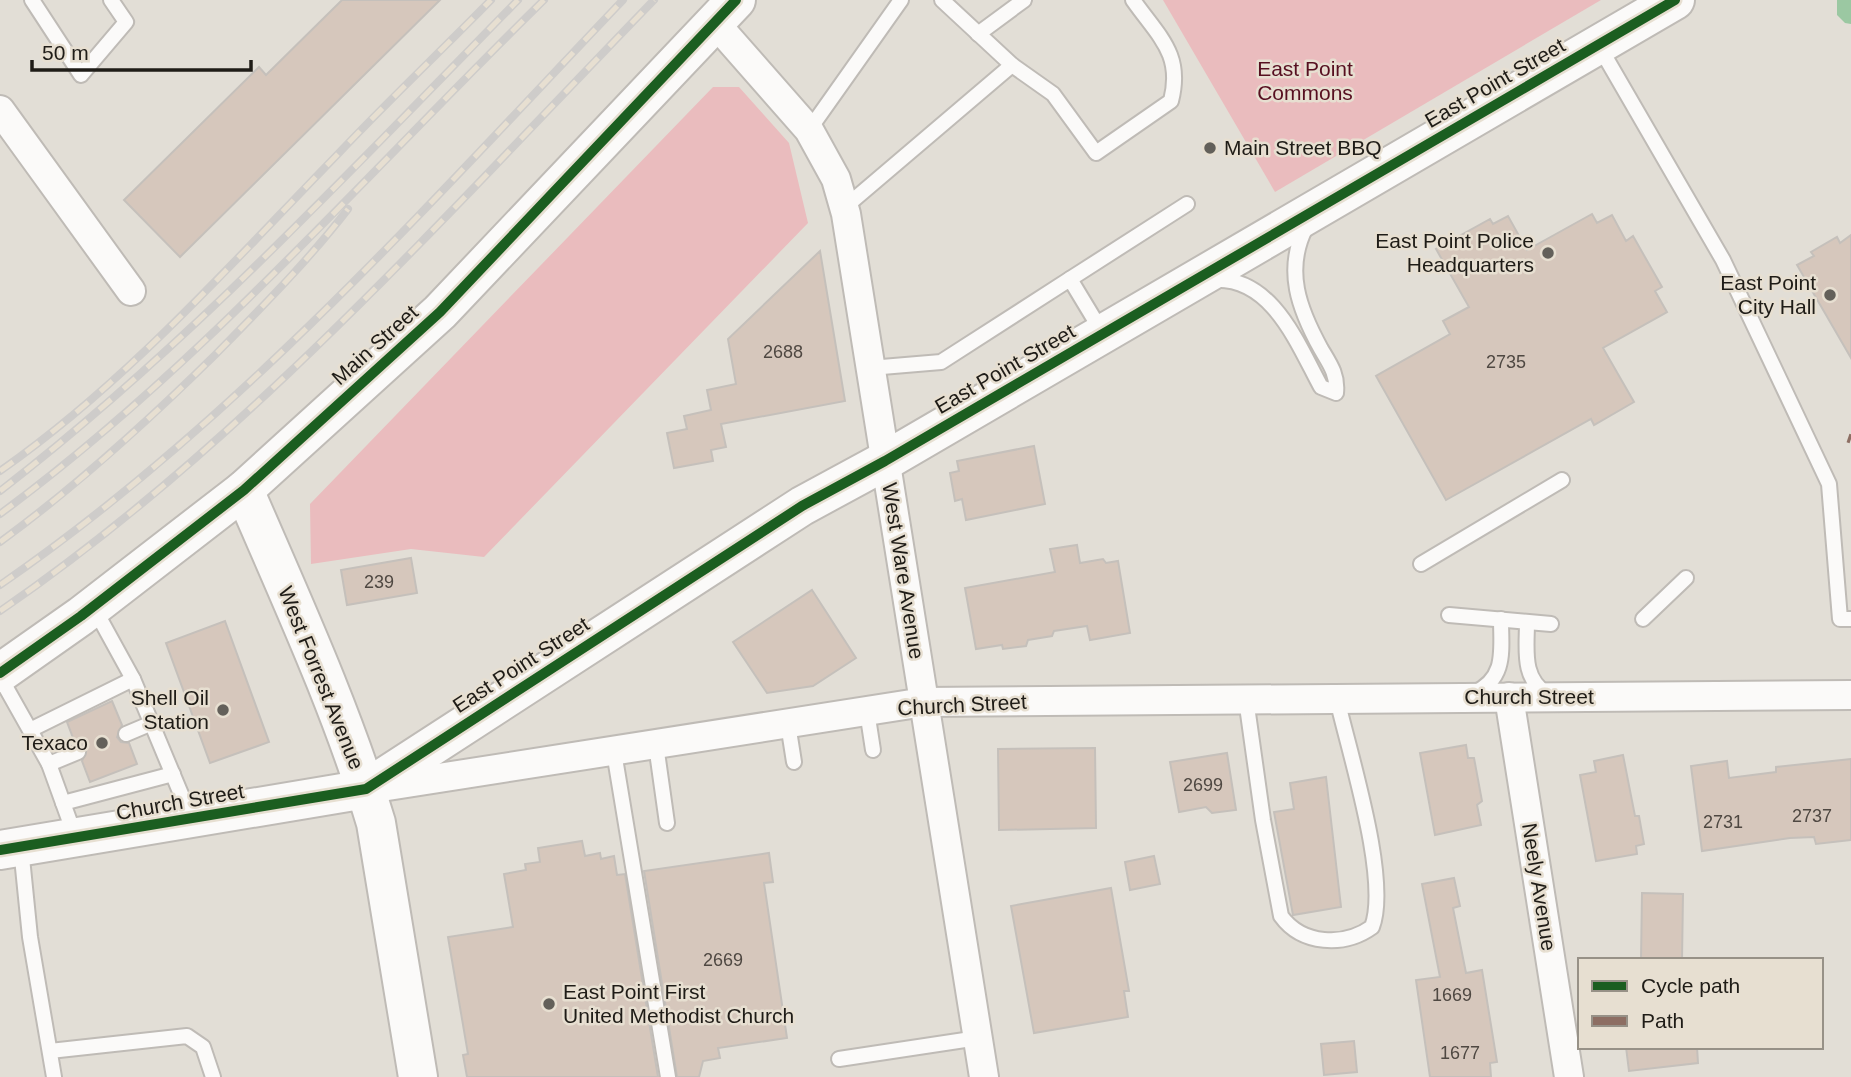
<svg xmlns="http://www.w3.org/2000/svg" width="1851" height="1077" font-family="Helvetica,sans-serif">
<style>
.green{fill:#eabcbe}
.water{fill:#9bc8a2}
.building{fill:#d6c7bc;stroke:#c5c0bb;stroke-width:2}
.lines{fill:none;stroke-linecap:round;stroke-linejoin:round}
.lane-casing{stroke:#bfbbb6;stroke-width:18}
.street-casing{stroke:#bfbbb6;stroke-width:32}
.secondary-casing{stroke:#bfbbb6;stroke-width:42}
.primary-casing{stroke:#bfbbb6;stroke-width:42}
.lane{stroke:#fbfaf9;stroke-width:14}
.street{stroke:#fbfaf9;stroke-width:28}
.secondary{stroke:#fbfaf9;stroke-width:38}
.primary{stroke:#fbfaf9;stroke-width:38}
.rail-casing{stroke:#ceccca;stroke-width:8}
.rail{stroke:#e7dfd1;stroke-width:5;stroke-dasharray:16;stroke-linecap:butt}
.quiet{stroke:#8d6e63;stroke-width:9;stroke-dasharray:18 9;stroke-linecap:butt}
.cycleway-casing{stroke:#e7dfd1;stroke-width:15}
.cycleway{stroke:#1b5e20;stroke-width:10}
.poi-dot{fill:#63605a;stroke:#e7dfd1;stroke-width:2.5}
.labels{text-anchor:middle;stroke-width:5;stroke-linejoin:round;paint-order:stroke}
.number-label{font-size:18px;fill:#4f4842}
.park-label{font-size:21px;fill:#570f20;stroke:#e7dfd1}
.street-label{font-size:21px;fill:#1f1c17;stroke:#e7dfd1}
.poi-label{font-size:21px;fill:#1f1c17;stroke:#e7dfd1;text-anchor:end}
</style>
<rect width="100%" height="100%" fill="#e2ded6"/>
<g class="green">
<polygon points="1163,0 1601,0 1275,192"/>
<polygon points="713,87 739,87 789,143 808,223 484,557 411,549 311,564 310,504"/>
</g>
<polygon class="water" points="1837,0 1851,0 1851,24 1845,23 1837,15"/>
<g class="building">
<polygon points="342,0 440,0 180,257 124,200 259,67 266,75"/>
<polygon points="1592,214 1597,223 1612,215 1626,241 1633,236 1662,287 1655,291 1667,312 1603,348 1634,402 1594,425 1591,419 1446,500 1376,376 1450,334 1443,321 1469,307 1436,249 1490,219 1493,224 1508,216 1527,250"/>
<polygon points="1851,235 1851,358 1797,265 1814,256 1811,252 1837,237 1840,243"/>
<polygon points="820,251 845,401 721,424 726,447 711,450 713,461 674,468 667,433 687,429 684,416 711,410 707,390 736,384 728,339"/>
<polygon points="1034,446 1045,504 966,520 962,499 955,501 950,473 959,471 957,461"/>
<polygon points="1077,545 1080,563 1103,559 1106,563 1118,561 1130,633 1090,640 1087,626 1054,631 1052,636 1028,640 1026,646 1003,649 1002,645 976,649 965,588 1055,572 1050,549"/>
<polygon points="411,558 417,593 347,605 341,570"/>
<polygon points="812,590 856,658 813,686 767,693 733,642"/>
<polygon points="225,621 269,742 210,763 166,643"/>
<polygon points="112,701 122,725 117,737 121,742 129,743 137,764 90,782 82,761 87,749 83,744 75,743 67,722"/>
<polygon points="1466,745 1468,758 1474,758 1482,801 1477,805 1481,825 1435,835 1420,753"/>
<polygon points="1095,748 1096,828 999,830 998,749"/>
<polygon points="1227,753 1236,810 1212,813 1206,807 1179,812 1170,762"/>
<polygon points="1623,755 1635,816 1639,816 1644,844 1636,846 1637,854 1596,861 1580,775 1596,772 1594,761"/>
<polygon points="1851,759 1851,840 1816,844 1814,837 1790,838 1702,851 1691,766 1727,761 1729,778 1776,772 1776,767"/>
<polygon points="1326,777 1341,907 1293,915 1274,812 1294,809 1290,783"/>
<polygon points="582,841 585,856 600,853 601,859 614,856 617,875 625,874 658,1077 467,1077 463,1055 468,1054 448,937 513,927 504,874 526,870 525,864 540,862 538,848"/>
<polygon points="769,853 773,882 764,883 787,1038 718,1048 720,1058 703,1061 699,1077 677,1077 644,871"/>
<polygon points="1154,856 1160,884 1130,890 1125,862"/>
<polygon points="1454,878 1460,906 1453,908 1466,973 1482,970 1497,1062 1490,1063 1491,1077 1430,1077 1416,980 1440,977 1422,884"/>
<polygon points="1111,888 1129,991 1124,991 1128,1017 1034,1033 1011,906"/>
<polygon points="1642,893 1683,894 1682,960 1641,960"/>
<polygon points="1354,1041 1357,1072 1324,1075 1321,1044"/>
<polygon points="1626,1047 1697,1047 1698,1063 1629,1071"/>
</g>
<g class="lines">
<defs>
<g id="lane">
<polyline points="32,0 81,75 126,22 111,0"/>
<polyline points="978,34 1024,0"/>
<polyline points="1599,46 1723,260 1829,484 1840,619 1851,619"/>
<path d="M1012 65 1053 94 1096 153 1171 101C1183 54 1159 37 1133 0"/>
<polyline points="809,130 901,0"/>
<polyline points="844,208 1012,65 942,0"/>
<polyline points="1070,279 1187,204"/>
<path d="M1212 280C1272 275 1298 345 1321 387L1336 393C1338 375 1330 364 1321 349 1299 309 1284 270 1306 227"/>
<polyline points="870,368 941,362 1070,279 1102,332"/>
<polyline points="1421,564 1562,480"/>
<polyline points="94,608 133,679 191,818"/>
<polyline points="1449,615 1551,624"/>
<polyline points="1643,619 1686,578"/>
<path d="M1527 622C1527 649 1521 678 1548 695"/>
<polyline points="0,677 49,764 75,836"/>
<path d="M1474 693C1507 678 1501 650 1501 619"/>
<path d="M1246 699 1263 820 1281 916C1302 945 1344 947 1372 927 1390 880 1349 752 1337 699"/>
<polyline points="867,711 873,750"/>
<polyline points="788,724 794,762"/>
<polyline points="32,729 133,679"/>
<polyline points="126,734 152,723"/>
<polyline points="656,745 667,823"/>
<polyline points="614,752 668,1077"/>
<polyline points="49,764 78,752"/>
<polyline points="63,803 173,774"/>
<polyline points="21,848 30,937 54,1077"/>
<polyline points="50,1051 187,1036 203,1047 213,1077"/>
<polyline points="839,1059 978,1038"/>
</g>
<g id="street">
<polyline points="715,23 809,130 836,179 846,214 984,1077"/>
<polyline points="0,110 131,291"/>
<polyline points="1509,697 1569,1077"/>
<polyline points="375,788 924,702 1851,695"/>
</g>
<path id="secondary" d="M244 490C291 599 342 709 376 823L418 1077"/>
<g id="primary">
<polyline points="0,673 81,616 244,490 440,312 736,0"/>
<polyline points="0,850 366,789 802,506 885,461 1675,0"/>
</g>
</defs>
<use href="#lane" class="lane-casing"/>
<use href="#street" class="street-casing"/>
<use href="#secondary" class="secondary-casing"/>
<use href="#primary" class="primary-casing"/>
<use href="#lane" class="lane"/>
<use href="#street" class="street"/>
<use href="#secondary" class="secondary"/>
<use href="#primary" class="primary"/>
<defs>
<g id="rail">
<path d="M0 471C127 382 230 265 337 155 387 102 440 52 491 0"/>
<path d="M0 491C189 345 351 170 518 0"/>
<path d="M0 514C201 366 366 174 544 0"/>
<path d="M0 542C78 485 147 422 216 354 262 307 308 261 348 209"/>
<path d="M0 585C235 423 427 206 623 0"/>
<path d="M0 611C244 444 449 211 654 0"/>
</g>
</defs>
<use href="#rail" class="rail-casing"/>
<use href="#rail" class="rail"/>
<polyline class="quiet" points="1848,438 1851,439"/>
<defs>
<g id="cycleway">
<polyline points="0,673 81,616 244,490 440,312 736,0"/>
<polyline points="0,850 366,789 802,506 885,461 1675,0"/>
</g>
</defs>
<use href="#cycleway" class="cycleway-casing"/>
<use href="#cycleway" class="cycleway"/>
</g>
<g class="poi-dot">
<circle cx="1210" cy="148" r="7"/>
<circle cx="1548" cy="253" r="7"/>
<circle cx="1830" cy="295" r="7"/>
<circle cx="223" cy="710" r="7"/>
<circle cx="102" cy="743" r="7"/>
<circle cx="549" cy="1004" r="7"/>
</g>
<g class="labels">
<g class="number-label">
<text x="783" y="358">2688</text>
<text x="1506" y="368">2735</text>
<text x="379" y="588">239</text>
<text x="1203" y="791">2699</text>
<text x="1812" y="822">2737</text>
<text x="1723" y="828">2731</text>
<text x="723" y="966">2669</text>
<text x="1452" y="1001">1669</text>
<text x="1460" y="1059">1677</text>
</g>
<g class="park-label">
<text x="1305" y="76">East Point<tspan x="1305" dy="24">Commons</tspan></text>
</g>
<g class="street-label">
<text transform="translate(1495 83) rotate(-30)" y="7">East Point Street</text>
<text transform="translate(375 345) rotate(-42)" y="7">Main Street</text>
<text transform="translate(1005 369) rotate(-30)" y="7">East Point Street</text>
<text transform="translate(903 571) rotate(81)" y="7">West Ware Avenue</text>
<text transform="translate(521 665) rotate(-33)" y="7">East Point Street</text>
<text transform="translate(321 678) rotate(68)" y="7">West Forrest Avenue</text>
<text x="1529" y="704">Church Street</text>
<text transform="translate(962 705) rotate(-3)" y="7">Church Street</text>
<text transform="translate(180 802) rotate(-10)" y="7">Church Street</text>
<text transform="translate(1539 887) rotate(81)" y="7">Neely Avenue</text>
</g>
<g class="poi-label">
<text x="1224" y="155" text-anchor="start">Main Street BBQ</text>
<text x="1534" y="248">East Point Police<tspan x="1534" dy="24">Headquarters</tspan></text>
<text x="1816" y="290">East Point<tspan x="1816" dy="24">City Hall</tspan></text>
<text x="209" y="705">Shell Oil<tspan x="209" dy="24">Station</tspan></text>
<text x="88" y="750">Texaco</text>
<text x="563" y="999" text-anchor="start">East Point First<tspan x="563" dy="24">United Methodist Church</tspan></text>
</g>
</g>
<rect x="1578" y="958" width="245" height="91" fill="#e7dfd1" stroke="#979187" stroke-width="2"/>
<rect x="1592" y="981" width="35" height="10" fill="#1b5e20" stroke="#979187" stroke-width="2"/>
<text x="1641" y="993" font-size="21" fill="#1f1c17">Cycle path</text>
<rect x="1592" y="1016" width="35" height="10" fill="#8d6e63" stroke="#979187" stroke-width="2"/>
<text x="1641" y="1028" font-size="21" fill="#1f1c17">Path</text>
<path d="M32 60v10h219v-10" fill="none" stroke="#1f1c17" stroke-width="3.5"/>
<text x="42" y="60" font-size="21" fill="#1f1c17" stroke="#e7dfd1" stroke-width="5" paint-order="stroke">50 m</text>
</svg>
